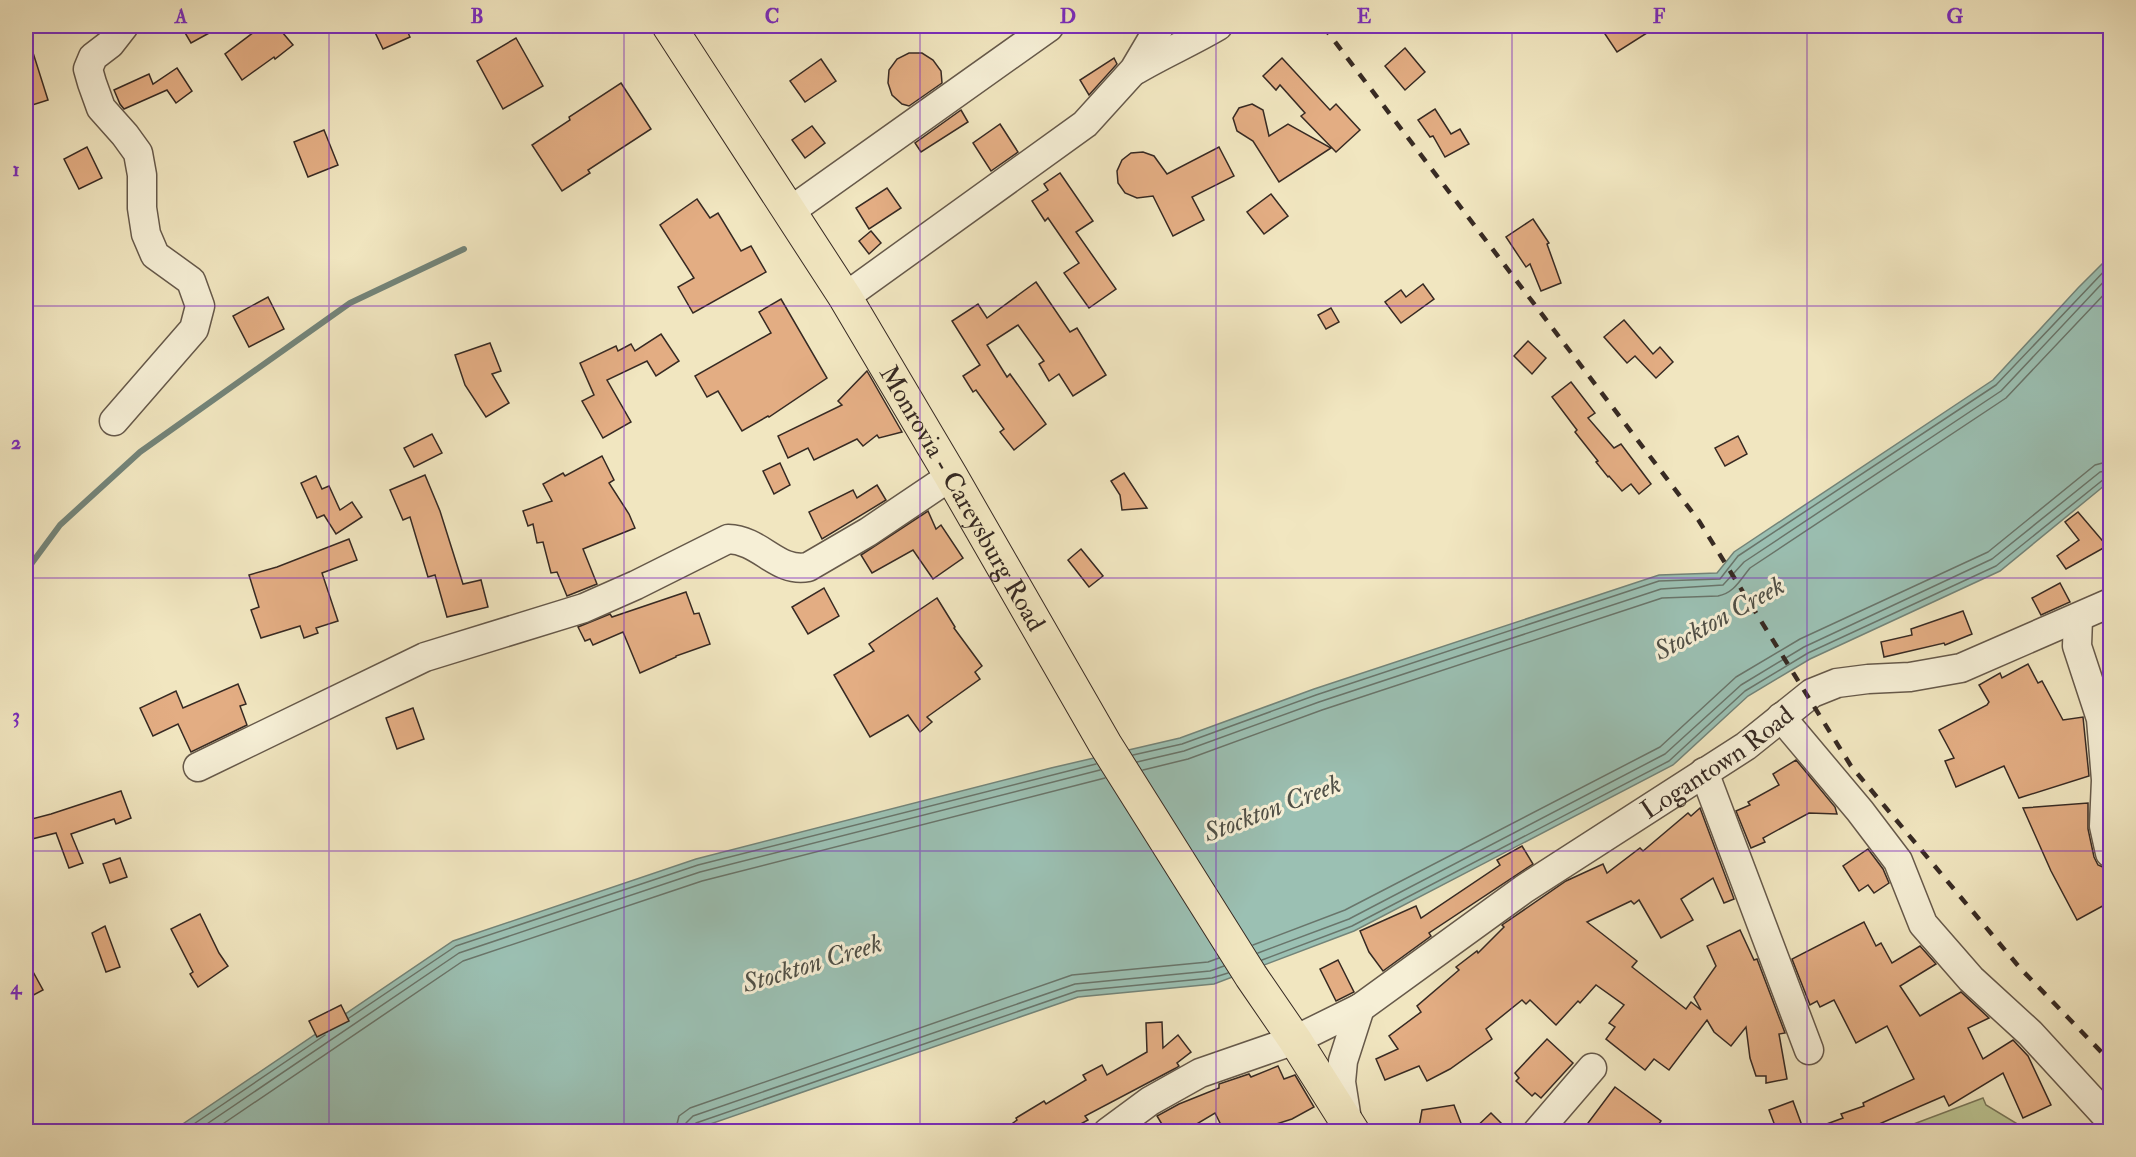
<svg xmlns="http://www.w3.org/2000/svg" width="2136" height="1157" font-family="'IM FELL Double Pica',serif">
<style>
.green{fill:#bbc492;stroke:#79775a;stroke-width:1.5}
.water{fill:#9bc0b3;stroke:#738479;stroke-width:1.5}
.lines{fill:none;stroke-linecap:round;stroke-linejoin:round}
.shore{stroke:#69756b;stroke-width:1.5}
.stream{stroke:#738479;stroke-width:6}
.building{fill:#e3ad83;stroke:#372a23;stroke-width:1.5}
.minor-casing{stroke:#66594a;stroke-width:31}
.major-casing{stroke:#372a23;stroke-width:35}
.minor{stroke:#f6efd6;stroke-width:28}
.major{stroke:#f1e6c0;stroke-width:33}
.rail{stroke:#372a23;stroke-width:4.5;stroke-dasharray:10 10;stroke-linecap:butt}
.grid{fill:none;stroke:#7b2cbf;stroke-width:1.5;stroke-opacity:0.55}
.labels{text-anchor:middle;stroke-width:6;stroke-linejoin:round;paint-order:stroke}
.street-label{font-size:26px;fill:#372a23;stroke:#f6efd6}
.water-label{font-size:27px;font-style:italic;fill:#505047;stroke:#f6efd6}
.neatline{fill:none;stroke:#7b2cbf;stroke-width:2}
.grid-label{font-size:20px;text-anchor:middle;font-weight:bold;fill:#7b2cbf}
</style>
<rect width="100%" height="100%" fill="#f1e6c0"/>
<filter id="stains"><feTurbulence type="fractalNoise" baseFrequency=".00333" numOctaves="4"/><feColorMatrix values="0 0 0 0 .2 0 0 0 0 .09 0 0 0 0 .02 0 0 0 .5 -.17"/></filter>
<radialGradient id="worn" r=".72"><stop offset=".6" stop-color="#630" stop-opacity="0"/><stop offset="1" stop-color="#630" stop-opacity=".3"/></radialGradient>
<polygon class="green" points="1983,1098 1986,1105 2029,1131 1895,1131"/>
<polygon class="water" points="2110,256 2110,481 2000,571 1810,659 1748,696 1673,765 1354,931 1214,984 1078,997 690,1131 171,1132 453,941 696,859 1051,768 1180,738 1314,689 1659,575 1717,573 1734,552 1993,380 2078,288"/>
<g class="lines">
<g class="shore">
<polyline points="1133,755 1182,744 1316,695 1659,581 1720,579 1738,556 1996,385 2110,265"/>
<polyline points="1137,762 1184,751 1319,702 1661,589 1723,585 1744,562 2001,391 2110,275"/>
<path d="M1143 770 1188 759 1322 710 1662 598 1718 596C1734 593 1740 580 1750 568L2006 398 2110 288"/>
<polyline points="1253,945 1345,910 1660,747 1736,677 1800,639 1988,552 2095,465 2110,461"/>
<polyline points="1258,953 1349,919 1665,754 1741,685 1804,647 1992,559 2100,472 2110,470"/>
<polyline points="1262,960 1352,926 1669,761 1745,691 1808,653 1996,566 2104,479 2110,477"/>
<polyline points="349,1018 456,946 698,865 1096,764"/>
<polyline points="182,1132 325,1035"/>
<polyline points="195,1132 459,953 700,872 1100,770"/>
<polyline points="211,1132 463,961 702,881 1105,778"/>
<polyline points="675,1132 679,1116 690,1108 1072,975 1208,962 1219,958"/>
<polyline points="684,1132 686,1123 693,1116 1075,984 1210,971 1224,966"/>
<polyline points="691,1132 692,1126 696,1123 1077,991 1212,978 1228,973"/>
</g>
<polyline class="stream" points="26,571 60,525 140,452 350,303 464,249"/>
</g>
<g class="building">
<polygon points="181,26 222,26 191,43"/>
<polygon points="262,26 277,26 293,45 275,59 274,57 242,80 225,54"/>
<polygon points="372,26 405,26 410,37 383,49"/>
<polygon points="1612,26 1658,26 1617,52 1603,31"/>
<polygon points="516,38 543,86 503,109 477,61"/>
<polygon points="26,40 29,40 48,100 26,107"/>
<polygon points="1405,48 1425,72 1405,90 1385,66"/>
<polygon points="909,53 922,53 933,60 941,71 942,83 909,106 902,104 892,95 888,83 889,70 897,59"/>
<polygon points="1114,58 1117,64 1089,95 1080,80"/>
<polygon points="1282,58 1330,110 1336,104 1360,130 1336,152 1301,116 1305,113 1280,85 1276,90 1263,76"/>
<polygon points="821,59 836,81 805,102 790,81"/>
<polygon points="177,68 192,91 176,103 167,90 124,109 120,104 114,90 149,74 153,84"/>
<polygon points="621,83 651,129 588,170 590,173 562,191 532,145 570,120 569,117"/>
<polygon points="1252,104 1263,110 1269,136 1288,124 1331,148 1279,182 1253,141 1237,131 1233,118 1239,108"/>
<polygon points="1435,109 1451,134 1460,129 1469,144 1445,157 1433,136 1430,137 1418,120"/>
<polygon points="961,110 968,122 921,152 915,143"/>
<polygon points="1000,124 1018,152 991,171 973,143"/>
<polygon points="812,126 825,143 805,158 792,140"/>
<polygon points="324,130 338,165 308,177 294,142"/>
<polygon points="87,147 102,178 79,189 64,159"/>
<polygon points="1219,147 1234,176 1192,197 1204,220 1173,236 1153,196 1137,198 1125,193 1118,183 1117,171 1122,160 1131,153 1143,152 1154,156 1167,174"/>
<polygon points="1060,173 1093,221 1076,232 1116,289 1089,308 1064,273 1079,263 1048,218 1045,221 1032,201 1048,190 1044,184"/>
<polygon points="887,188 901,208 869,229 856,208"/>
<polygon points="1271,194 1288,216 1264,234 1247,212"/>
<polygon points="697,199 710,218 718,213 741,251 751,246 766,272 693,313 678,287 694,278 660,225"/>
<polygon points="1533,219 1549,243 1547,244 1561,283 1541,291 1530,264 1526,267 1506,237"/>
<polygon points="871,231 881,243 869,254 859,241"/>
<polygon points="1036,282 1070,332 1077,328 1106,375 1073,396 1059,374 1049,381 1039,364 1044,361 1018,325 987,345 1007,377 1010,374 1046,424 1014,450 1000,432 1004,429 976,390 973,392 963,376 980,365 952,321 978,304 987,318"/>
<polygon points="1423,284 1434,299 1401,323 1385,302 1401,290 1406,297"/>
<polygon points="268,297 284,329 249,347 233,316"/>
<polygon points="781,299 827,378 769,417 768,416 742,431 718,391 707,397 695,376 771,333 759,312"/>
<polygon points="1331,308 1339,322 1326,329 1318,315"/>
<polygon points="1624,320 1653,354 1660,347 1673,362 1656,378 1635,356 1627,363 1604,337"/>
<polygon points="661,334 679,361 656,376 647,361 607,380 631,422 603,438 582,401 594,395 580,363 616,346 618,351 631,344 635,351"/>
<polygon points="1528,341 1546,358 1532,374 1514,356"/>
<polygon points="490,343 501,371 492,374 509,403 486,417 465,385 455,355"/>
<polygon points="867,371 902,432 879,438 877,435 863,446 857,439 814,460 808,448 788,458 778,436 842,405 838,401"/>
<polygon points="1571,382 1595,413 1588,418 1614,448 1621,444 1651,484 1639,494 1631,484 1622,491 1609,476 1608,477 1596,462 1598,461 1575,432 1577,430 1552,397"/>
<polygon points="432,434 442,453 414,467 404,448"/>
<polygon points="1738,436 1747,454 1725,466 1715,448"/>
<polygon points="602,456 614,480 609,483 629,514 635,528 583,549 597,584 567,596 557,572 551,573 543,542 537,543 533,524 528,526 523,511 552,501 543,484 563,473 565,476"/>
<polygon points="780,463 790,485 774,494 763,471"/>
<polygon points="1124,473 1147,508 1122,510 1120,495 1111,481"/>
<polygon points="425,475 440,511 463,584 481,580 488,607 447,617 435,575 428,577 410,517 403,520 390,490"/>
<polygon points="316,476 322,489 329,486 340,510 352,502 362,517 336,534 324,515 317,518 301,483"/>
<polygon points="877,485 886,500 822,539 809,512 853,490 857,498"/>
<polygon points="928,511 936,529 941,525 963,558 933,579 913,550 872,573 861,555"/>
<polygon points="2078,512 2107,546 2066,569 2057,556 2079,540 2065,522"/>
<polygon points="349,539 357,560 322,573 338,621 316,628 318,633 304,638 300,626 261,638 251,610 259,607 249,575 277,567"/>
<polygon points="1081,549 1103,576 1089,587 1068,560"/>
<polygon points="2060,583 2070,602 2041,615 2032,598"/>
<polygon points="824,588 839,616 808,634 792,607"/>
<polygon points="686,592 694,614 699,613 710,644 676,656 676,657 640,673 623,632 593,645 590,639 585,641 578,627 610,614 612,617"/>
<polygon points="937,598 955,627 954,628 982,666 975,672 980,679 927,717 932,722 920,732 908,715 870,737 834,675 874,651 869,644"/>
<polygon points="1963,611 1972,634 1945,645 1944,643 1884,657 1881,642 1912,635 1911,629"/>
<polygon points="2028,664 2038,683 2042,681 2063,720 2083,717 2089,776 2019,798 2004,766 1956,787 1945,761 1954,758 1939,730 1987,705 1989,702 1979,685 2000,673 2002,678"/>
<polygon points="238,684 246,704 240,706 247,725 191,752 178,724 153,736 140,708 176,691 183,708"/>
<polygon points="413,708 424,739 397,749 386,718"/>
<polygon points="1796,760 1835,807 1837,814 1809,813 1763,838 1765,842 1751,848 1736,811 1750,805 1748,802 1779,785 1773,774"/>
<polygon points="121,791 131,818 116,824 114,819 71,834 83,863 69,868 56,833 32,839 28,820 51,814"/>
<polygon points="2088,803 2088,829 2094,857 2098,865 2105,868 2110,869 2110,902 2077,920 2051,871 2023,808"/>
<polygon points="1700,808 1734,899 1724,903 1713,878 1681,899 1693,920 1661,938 1639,900 1634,904 1631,901 1587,922 1637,961 1632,967 1686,1009 1691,1002 1701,1010 1694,997 1716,966 1707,946 1740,930 1754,960 1757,959 1785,1033 1779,1034 1787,1079 1766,1083 1766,1076 1756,1076 1750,1058 1746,1027 1731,1046 1714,1032 1707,1020 1669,1070 1654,1059 1645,1070 1606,1039 1615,1027 1609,1023 1624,1005 1596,985 1580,1003 1578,1001 1556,1025 1530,1000 1526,1004 1522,1000 1486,1029 1492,1039 1450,1069 1427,1081 1419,1066 1385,1080 1376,1059 1398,1049 1389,1036 1421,1012 1417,1006 1459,970 1456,967 1477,951 1478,953 1504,927 1502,925 1566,881 1603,864 1607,873 1640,848 1643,851 1688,813 1691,816"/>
<polygon points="1522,846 1533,864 1429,933 1431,936 1383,971 1369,952 1360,931 1416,906 1421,918 1500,865 1497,860"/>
<polygon points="1868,849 1883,869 1889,883 1874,893 1868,885 1859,891 1843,866"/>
<polygon points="120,858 127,877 110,883 103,864"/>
<polygon points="200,914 219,953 228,966 198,987 190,974 193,972 171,929"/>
<polygon points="1864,922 1876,946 1881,943 1892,963 1920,946 1936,964 1900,986 1920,1016 1961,992 1989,1018 1968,1028 1983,1059 2013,1040 2028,1056 2051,1105 2023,1118 2003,1073 1949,1106 1944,1096 1863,1131 1810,1131 1810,1130 1843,1118 1841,1114 1864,1106 1863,1103 1914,1079 1887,1026 1856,1043 1834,1000 1820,1007 1817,1001 1810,1005 1792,959"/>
<polygon points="105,926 120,967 106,972 92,933"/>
<polygon points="26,959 43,990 26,999"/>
<polygon points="1338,960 1354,992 1336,1001 1320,969"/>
<polygon points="341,1005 349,1021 317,1037 309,1021"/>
<polygon points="1162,1022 1163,1048 1178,1035 1191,1052 1177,1063 1179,1066 1176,1068 1085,1116 1088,1120 1068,1131 1002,1131 1017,1120 1016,1118 1044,1101 1046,1104 1086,1080 1083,1075 1102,1065 1107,1075 1147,1052 1146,1023"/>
<polygon points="1547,1039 1573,1063 1541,1098 1535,1093 1532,1096 1516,1081 1519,1078 1515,1073"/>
<polygon points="1278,1066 1284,1079 1295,1075 1314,1107 1292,1119 1270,1126 1274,1131 1224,1131 1215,1113 1185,1131 1166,1131 1157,1116 1179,1104 1219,1088 1219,1084 1249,1074 1251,1077"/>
<polygon points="1615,1087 1661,1121 1654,1131 1582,1131"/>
<polygon points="1793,1101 1804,1131 1777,1131 1769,1110"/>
<polygon points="1454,1105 1464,1131 1425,1131 1419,1127 1422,1110"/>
<polygon points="1491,1113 1509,1131 1472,1131"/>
</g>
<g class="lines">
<defs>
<g id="minor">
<path d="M1136 70C1163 54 1191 42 1218 26"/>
<polyline points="789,212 1049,27"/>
<polyline points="845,297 1085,124 1134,70 1160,26"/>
<polyline points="114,421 194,329 200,306 191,281 155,255 146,234 142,208 142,175 138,153 125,135 101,108 92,83 88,69 93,57 110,44 124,26"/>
<polyline points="2078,618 2077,646 2101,719 2106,780 2104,826 2110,853"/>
<polyline points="1781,717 1860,811 1898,861 1923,924 1971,979 2030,1033 2110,1120"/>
<path d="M198 767 425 657 584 608 636 585 728 539C761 540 777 573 808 567L868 532 951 476"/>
<polyline points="1704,772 1809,1050"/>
<polyline points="1347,1120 1341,1082 1343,1061 1360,1008"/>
<path id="s1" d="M1108 1132 1150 1101 1200 1073 1295 1040 1360 1008 1524 889 1746 746 1812 693 1837 683 1868 679 1910 677 1961 668 2110 603"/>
<polyline points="1537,1132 1592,1068"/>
</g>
<g id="major">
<path id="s2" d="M669 26 845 297 951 476 1105 744 1251 976 1295 1040 1353 1132"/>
</g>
</defs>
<use href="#minor" class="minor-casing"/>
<use href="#major" class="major-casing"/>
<use href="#minor" class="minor"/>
<use href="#major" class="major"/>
<polyline class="rail" points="1323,26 1699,521 1851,766 2020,968 2110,1061"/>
</g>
<path class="grid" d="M329 26V1132M624 26V1132M920 26V1132M1216 26V1132M1512 26V1132M1807 26V1132M26 306H2110M26 578H2110M26 851H2110"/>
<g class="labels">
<g class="street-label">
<text dy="9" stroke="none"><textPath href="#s2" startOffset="556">Monrovia - Careysburg Road</textPath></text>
<text dy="9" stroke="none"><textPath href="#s1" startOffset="716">Logantown Road</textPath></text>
</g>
<g class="water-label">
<text transform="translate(1719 618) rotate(-29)" y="9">Stockton Creek</text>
<text transform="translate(1272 808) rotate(-21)" y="9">Stockton Creek</text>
<text transform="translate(812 963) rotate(-17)" y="9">Stockton Creek</text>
</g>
</g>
<rect width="2136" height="1157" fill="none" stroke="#f1e6c0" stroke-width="66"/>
<rect x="33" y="33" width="2070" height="1091" class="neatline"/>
<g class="grid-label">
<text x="181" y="23">A</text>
<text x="477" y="23">B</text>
<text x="772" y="23">C</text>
<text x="1068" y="23">D</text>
<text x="1364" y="23">E</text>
<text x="1659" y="23">F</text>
<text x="1955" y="23">G</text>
<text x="16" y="176">1</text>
<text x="16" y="449">2</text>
<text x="16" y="722">3</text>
<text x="16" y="994">4</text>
</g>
<rect width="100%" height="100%" filter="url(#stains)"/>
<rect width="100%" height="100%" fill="url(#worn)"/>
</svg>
